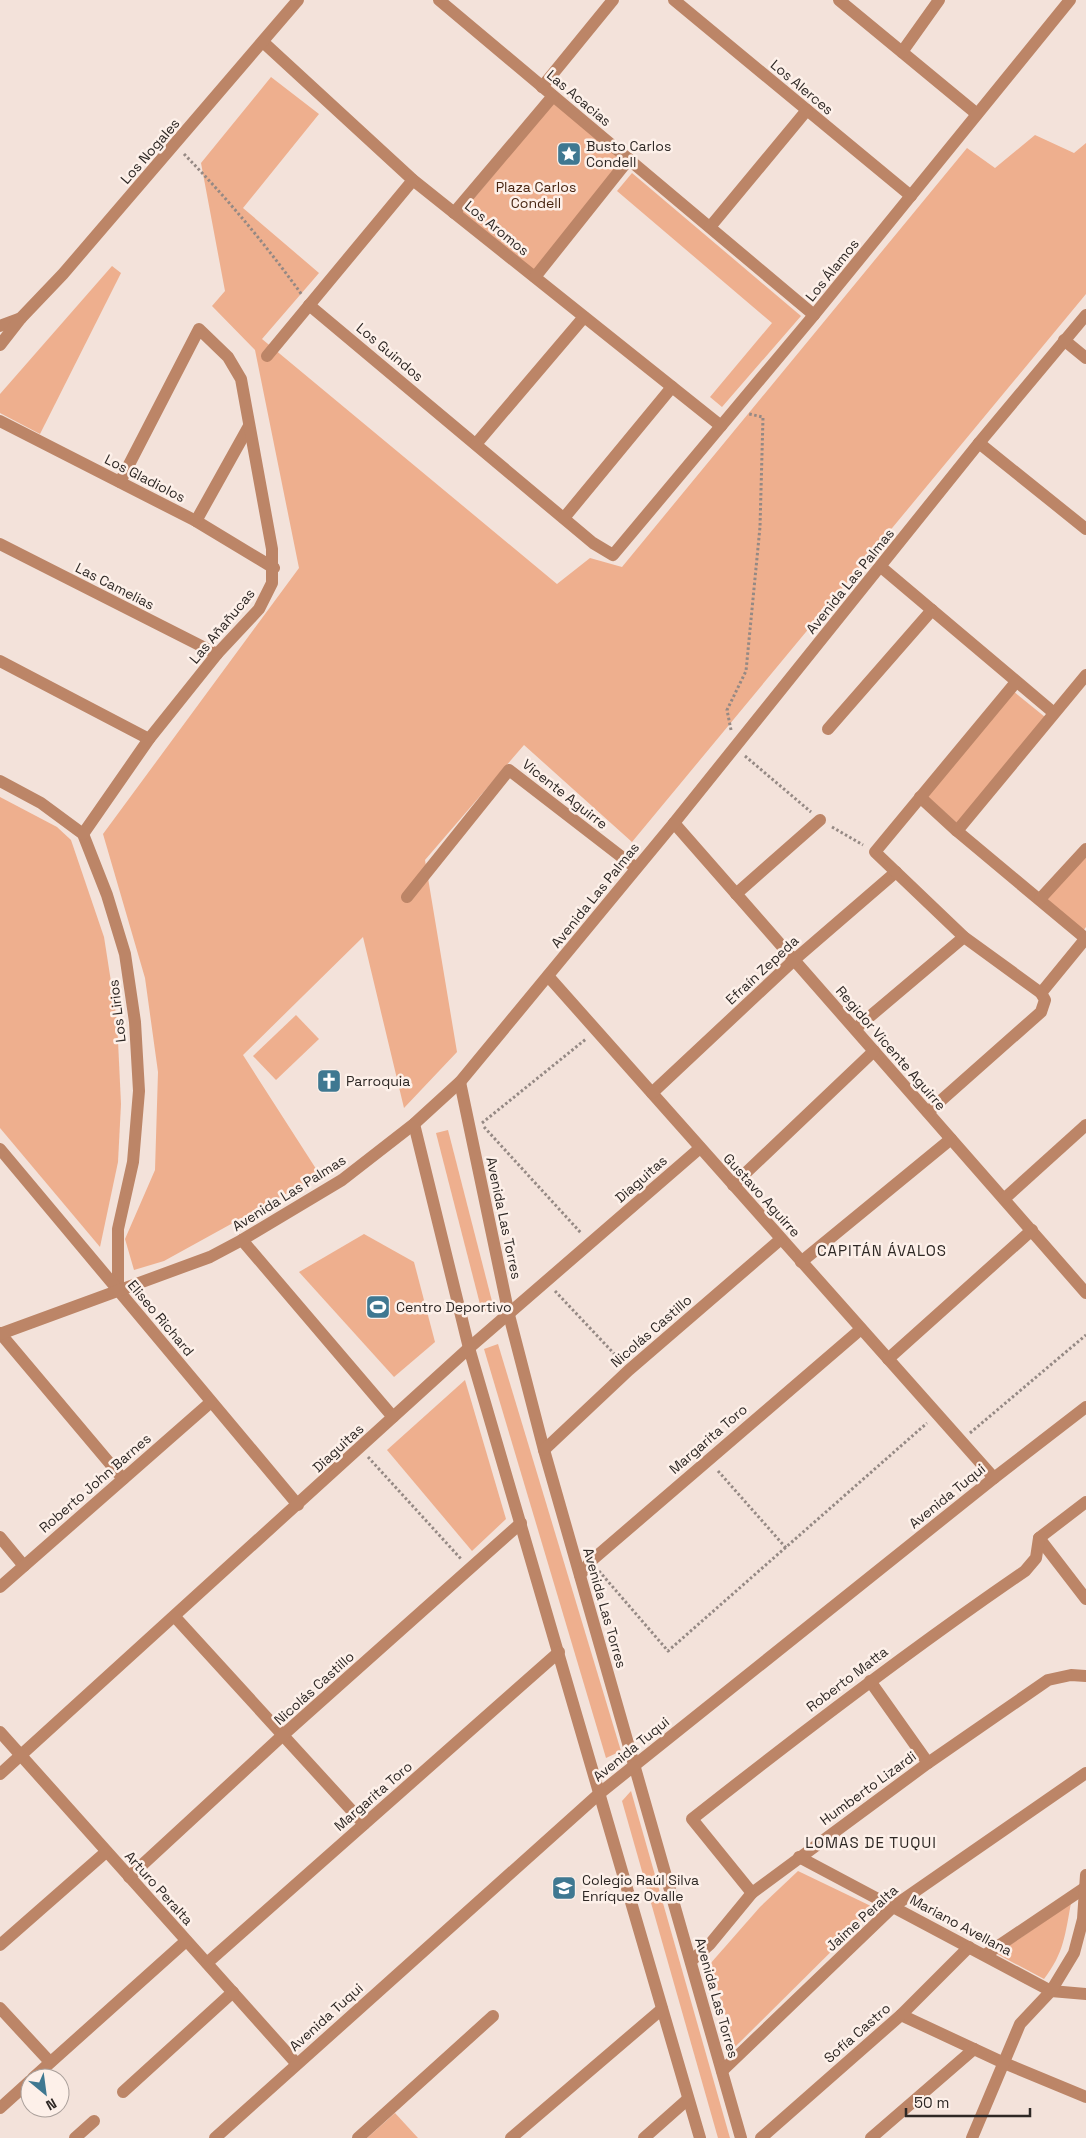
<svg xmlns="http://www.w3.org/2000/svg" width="1086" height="2138" font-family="'Space Grotesk',sans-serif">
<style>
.green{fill:#eeaf8e}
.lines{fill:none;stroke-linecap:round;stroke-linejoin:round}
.path{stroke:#958984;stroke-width:3;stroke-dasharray:2.5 2.5;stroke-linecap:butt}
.minor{stroke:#bc8567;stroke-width:12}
.labels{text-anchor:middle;stroke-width:5;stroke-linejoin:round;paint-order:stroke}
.street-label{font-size:14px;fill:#2e2825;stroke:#fdf0e9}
.poi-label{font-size:14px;fill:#2e2825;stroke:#fdf0e9;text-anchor:start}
.park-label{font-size:14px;fill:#472511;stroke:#fdf0e9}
.neighbourhood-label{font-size:15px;letter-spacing:1px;fill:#2e2825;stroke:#fdf0e9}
</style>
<rect width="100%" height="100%" fill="#f3e2da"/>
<g class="green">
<polygon points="271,77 319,114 243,208 319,273 262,339 557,584 590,558 622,567 967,148 995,168 1035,135 1074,153 1086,143 1086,294 632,842 524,745 425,860 457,1052 404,1108 363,937 243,1055 320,1175 164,1261 134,1270 125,1239 155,1170 158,1072 145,978 103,834 299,568 255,350 212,306 225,291 201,163"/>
<polygon points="555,100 623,159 533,271 462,213"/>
<polygon points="632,173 801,316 722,407 710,397 772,323 617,191"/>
<polygon points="112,266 121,273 40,434 0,413 0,394"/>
<polygon points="1013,691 1045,717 958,824 927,796"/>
<polygon points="0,797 57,827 71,840 104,937 117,1020 121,1104 118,1162 100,1247 0,1128"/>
<polygon points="1086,854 1086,927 1083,931 1045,900"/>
<polygon points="296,1015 319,1039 276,1080 253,1056"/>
<polygon points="448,1130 494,1309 482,1312 436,1133"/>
<polygon points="364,1234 414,1262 435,1342 394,1377 299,1272"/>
<polygon points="498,1344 621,1751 606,1758 484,1349"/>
<polygon points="465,1380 506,1519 472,1551 387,1450"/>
<polygon points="631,1791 730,2138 718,2138 622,1801"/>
<polygon points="798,1871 875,1908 735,2047 710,1964 760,1907"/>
<path d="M1071 1903C1065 1935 1064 1953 1044 1979L997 1954Z"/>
<polygon points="395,2113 418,2138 367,2138"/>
</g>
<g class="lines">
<g class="path">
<path d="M184 154C227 198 266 245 302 295"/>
<polyline points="731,730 727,710 746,671 760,527 763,417 749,414"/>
<polyline points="745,756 811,812"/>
<polyline points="832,827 863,845"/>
<polyline points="482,1123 586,1039"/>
<polyline points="484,1127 581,1233"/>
<polyline points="555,1291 621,1361"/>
<polyline points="970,1433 1086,1335"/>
<polyline points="368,1457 461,1559"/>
<polyline points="718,1471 787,1549"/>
<polyline points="599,1571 668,1651 927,1423"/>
</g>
<g class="minor">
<polyline points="439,0 814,315"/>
<polyline points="674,0 911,196"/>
<polyline points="839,0 977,114"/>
<polyline points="263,42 413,180 721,426"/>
<polyline points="902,52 939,0"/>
<polyline points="542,87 613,0"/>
<polyline points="454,213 553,96"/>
<polyline points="710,227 807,110"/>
<polyline points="535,277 629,159"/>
<polyline points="309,305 593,543 613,555 814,315 1070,0"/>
<polyline points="0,326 21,318"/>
<polyline points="1064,340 1086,358"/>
<polyline points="0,345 21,318 63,274 298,0"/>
<polyline points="267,356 413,180"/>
<polyline points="0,421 196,521 274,568"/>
<polyline points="979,443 1086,529"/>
<polyline points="476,444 584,317"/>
<polyline points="564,518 672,387"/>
<polyline points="196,521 249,426"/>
<polyline points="0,544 217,654"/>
<polyline points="881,567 1054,713"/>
<polyline points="0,661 149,739"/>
<polyline points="828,729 932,610"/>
<polyline points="0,781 41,803 83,834 107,895 125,954 135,1022 139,1091 133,1162 118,1229 118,1290"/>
<polyline points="920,797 957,831 1085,938"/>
<polyline points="674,823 1086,1293"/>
<polyline points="957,831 1086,675"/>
<polyline points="83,834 149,739 217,654 259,609 272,583 272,549 241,379 228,357 199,329 120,482"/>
<polyline points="736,894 820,820"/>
<polyline points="407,897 509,770 636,868"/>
<polyline points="1040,899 1086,849"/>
<polyline points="548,976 994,1478"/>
<polyline points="1041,993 1086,938"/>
<polyline points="855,1029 964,937"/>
<polyline points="460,1082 509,1315 544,1450 741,2138"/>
<polyline points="652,1093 794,960 896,872"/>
<polyline points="928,1112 1041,1012 1045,1000 1041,993 964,937 875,852 1016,682"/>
<polyline points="414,1124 469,1348 700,2138"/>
<polyline points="0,1149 298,1505"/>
<polyline points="733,1185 874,1051"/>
<polyline points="1004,1199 1086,1125"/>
<polyline points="242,1240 393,1417"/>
<polyline points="801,1262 951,1139"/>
<polyline points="0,1333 123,1479"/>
<polyline points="0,1334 210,1257 242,1240 342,1180 414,1124 460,1082 674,823 979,443 1086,315"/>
<polyline points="888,1359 1032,1230"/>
<polyline points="544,1450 629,1370 781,1239"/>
<polyline points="0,1537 24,1566"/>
<polyline points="1039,1538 1086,1599"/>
<polyline points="580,1575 591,1561 861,1329"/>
<polyline points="0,1587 211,1402"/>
<polyline points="175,1617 364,1824"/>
<polyline points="870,1681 928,1763"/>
<polyline points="0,1732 296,2063"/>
<polyline points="0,1774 469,1348 700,1148"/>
<polyline points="799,1857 1051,1991 1086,1994"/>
<polyline points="129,1877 283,1735 521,1523"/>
<path d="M752 1893 692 1819C801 1733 911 1649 1025 1571L1036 1558 1039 1538 1086 1502"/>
<polyline points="0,1945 106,1852"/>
<polyline points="985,1955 1086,1887"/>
<polyline points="691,1961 710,1944 752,1893 928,1763 1048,1680 1071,1675 1086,1676"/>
<polyline points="207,1963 559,1652"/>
<polyline points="0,2008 50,2062"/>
<polyline points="901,2015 1004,2063 1086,2097"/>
<polyline points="722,2071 894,1906 1086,1773"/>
<polyline points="33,2078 186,1941"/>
<polyline points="123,2092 233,1992"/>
<polyline points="0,2108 30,2081"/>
<polyline points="75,2138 94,2121"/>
<polyline points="215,2138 600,1793 994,1478 1086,1407"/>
<polyline points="358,2138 493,2016"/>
<polyline points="511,2138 662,2009"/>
<polyline points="644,2138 688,2099"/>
<polyline points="761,2138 901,2015 969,1947"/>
<polyline points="871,2138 974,2049"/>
<polyline points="972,2138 1020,2024 1051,1991 1074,1953 1083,1919 1086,1875"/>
</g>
</g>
<defs>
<symbol id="sight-square" viewBox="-11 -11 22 22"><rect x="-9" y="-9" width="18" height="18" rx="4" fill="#3f7891" stroke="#fdf0e9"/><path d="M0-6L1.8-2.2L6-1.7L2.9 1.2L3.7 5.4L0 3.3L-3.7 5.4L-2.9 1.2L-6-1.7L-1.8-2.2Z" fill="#fff"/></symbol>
<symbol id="church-square" viewBox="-11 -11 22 22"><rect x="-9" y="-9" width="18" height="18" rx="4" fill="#3f7891" stroke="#fdf0e9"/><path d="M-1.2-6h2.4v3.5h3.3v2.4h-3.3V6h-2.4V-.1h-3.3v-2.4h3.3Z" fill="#fff"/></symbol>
<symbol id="stadium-square" viewBox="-11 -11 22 22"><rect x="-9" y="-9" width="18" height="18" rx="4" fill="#3f7891" stroke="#fdf0e9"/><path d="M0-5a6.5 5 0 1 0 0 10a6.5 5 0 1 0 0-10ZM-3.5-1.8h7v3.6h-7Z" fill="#fff"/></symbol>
<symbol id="school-square" viewBox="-11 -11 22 22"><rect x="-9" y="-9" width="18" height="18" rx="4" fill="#3f7891" stroke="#fdf0e9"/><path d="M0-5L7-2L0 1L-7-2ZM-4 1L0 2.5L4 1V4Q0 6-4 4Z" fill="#fff"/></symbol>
</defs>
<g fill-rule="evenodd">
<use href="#sight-square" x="555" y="140" width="28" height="28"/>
<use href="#church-square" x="315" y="1067" width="28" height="28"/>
<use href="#stadium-square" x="364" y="1293" width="28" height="28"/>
<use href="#school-square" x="550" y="1874" width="28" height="28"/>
</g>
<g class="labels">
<g class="street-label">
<text transform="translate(802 87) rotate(40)" y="5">Los Alerces</text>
<text transform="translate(579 98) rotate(40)" y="5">Las Acacias</text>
<text transform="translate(150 151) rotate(-49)" y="5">Los Nogales</text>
<text transform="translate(497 228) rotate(39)" y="5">Los Aromos</text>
<text transform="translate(832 270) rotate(-51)" y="5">Los Álamos</text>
<text transform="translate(390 352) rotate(40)" y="5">Los Guindos</text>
<text transform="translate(145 478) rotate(27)" y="5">Los Gladiolos</text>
<text transform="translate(850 581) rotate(-51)" y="5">Avenida Las Palmas</text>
<text transform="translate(115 586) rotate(27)" y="5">Las Camelias</text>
<text transform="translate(222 626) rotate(-50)" y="5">Las Añañucas</text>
<text transform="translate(565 794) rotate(38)" y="5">Vicente Aguirre</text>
<text transform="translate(595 895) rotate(-51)" y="5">Avenida Las Palmas</text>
<text transform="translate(762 970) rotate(-43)" y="5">Efraín Zepeda</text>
<text transform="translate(117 1011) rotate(-97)" y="5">Los Lirios</text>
<text transform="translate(891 1048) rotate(49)" y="5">Regidor Vicente Aguirre</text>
<text transform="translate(641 1179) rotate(-41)" y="5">Diaguitas</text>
<text transform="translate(289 1193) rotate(-32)" y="5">Avenida Las Palmas</text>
<text transform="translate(762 1195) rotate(48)" y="5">Gustavo Aguirre</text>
<text transform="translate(504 1218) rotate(78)" y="5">Avenida Las Torres</text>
<text transform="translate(161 1318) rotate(50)" y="5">Eliseo Richard</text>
<text transform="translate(651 1331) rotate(-41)" y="5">Nicolás Castillo</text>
<text transform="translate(708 1439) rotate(-41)" y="5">Margarita Toro</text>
<text transform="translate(338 1448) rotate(-43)" y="5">Diaguitas</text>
<text transform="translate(95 1483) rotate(-41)" y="5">Roberto John Barnes</text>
<text transform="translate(947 1496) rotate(-39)" y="5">Avenida Tuqui</text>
<text transform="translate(605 1608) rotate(74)" y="5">Avenida Las Torres</text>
<text transform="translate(847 1679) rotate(-37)" y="5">Roberto Matta</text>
<text transform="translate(314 1688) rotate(-42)" y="5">Nicolás Castillo</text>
<text transform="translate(631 1749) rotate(-39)" y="5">Avenida Tuqui</text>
<text transform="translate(868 1788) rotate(-36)" y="5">Humberto Lizardi</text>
<text transform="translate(373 1796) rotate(-41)" y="5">Margarita Toro</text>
<text transform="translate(159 1888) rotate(48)" y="5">Arturo Peralta</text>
<text transform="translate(862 1918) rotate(-42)" y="5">Jaime Peralta</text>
<text transform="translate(961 1925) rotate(28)" y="5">Mariano Avellana</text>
<text transform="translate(717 1998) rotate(74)" y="5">Avenida Las Torres</text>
<text transform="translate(326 2017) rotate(-42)" y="5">Avenida Tuqui</text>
<text transform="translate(857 2033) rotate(-41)" y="5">Sofía Castro</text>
</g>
<g class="poi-label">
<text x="586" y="151">Busto Carlos<tspan x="586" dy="16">Condell</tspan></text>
<text x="346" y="1086">Parroquia</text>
<text x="396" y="1312">Centro Deportivo</text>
<text x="582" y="1885">Colegio Raúl Silva<tspan x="582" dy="16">Enríquez Ovalle</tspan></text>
</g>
<g class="park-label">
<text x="536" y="192">Plaza Carlos<tspan x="536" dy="16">Condell</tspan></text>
</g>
<g class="neighbourhood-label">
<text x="882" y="1256">CAPITÁN ÁVALOS</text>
<text x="871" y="1848">LOMAS DE TUQUI</text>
</g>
</g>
<g transform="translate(45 2093) rotate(151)"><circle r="24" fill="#fdf0e9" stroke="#aaa09b"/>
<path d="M0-4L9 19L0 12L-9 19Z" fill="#3f7891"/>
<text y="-8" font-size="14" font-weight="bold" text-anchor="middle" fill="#2e2825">N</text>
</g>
<path d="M906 2108v8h124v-8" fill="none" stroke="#2e2825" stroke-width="2.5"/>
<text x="914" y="2108" font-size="15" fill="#2e2825" stroke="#fdf0e9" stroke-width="4" paint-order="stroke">50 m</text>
</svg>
